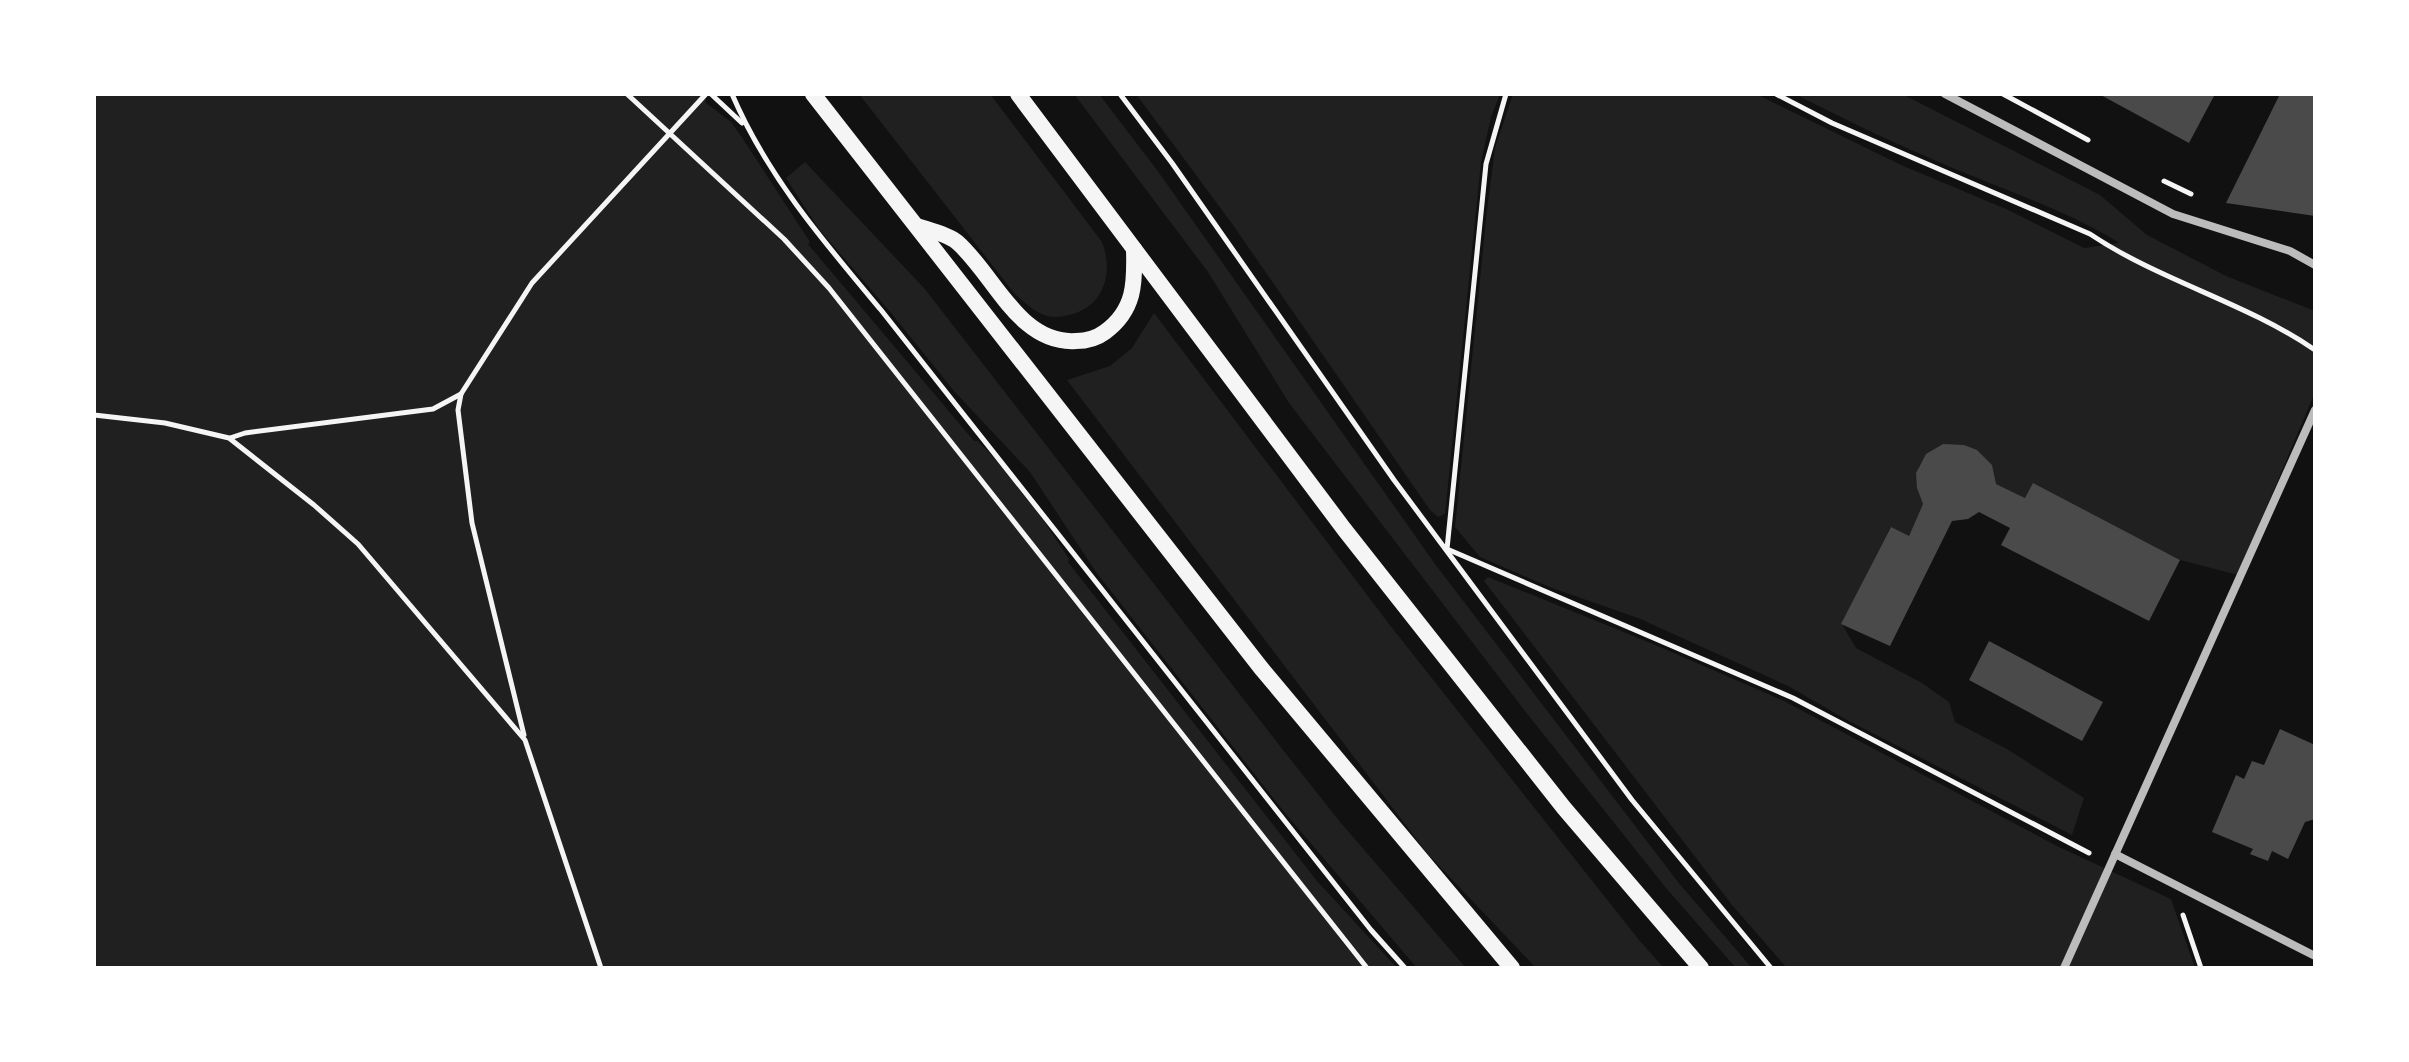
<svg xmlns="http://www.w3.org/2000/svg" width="2409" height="1062" font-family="'Fira Sans',sans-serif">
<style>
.green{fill:#202020}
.building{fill:#4a4a4a}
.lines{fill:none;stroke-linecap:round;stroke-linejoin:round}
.path{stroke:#f5f5f5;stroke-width:5}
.minor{stroke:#bcbcbc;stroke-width:8}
.secondary{stroke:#f5f5f5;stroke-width:16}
</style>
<rect width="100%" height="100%" fill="#111"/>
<g class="green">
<polygon points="94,94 705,94 706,103 731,122 741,136 810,242 808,244 974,441 978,441 1022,488 1069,559 1068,562 1317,881 1397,968 94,968"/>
<path d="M859 94H990L1102 242C1114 273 1104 307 1069 315 1061 317 1052 318 1044 315 1033 311 1023 301 1014 293Z"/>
<polygon points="1074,94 1099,94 1157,170 1435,564 1678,882 1752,968 1736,968 1666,888 1525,711 1289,403 1208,272"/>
<polygon points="1136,94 1500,94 1491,117 1481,162 1445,514 1438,517 1430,510 1233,225"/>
<path d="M1513 94H1756L1901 165 2006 209 2084 248 2119 243C2077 216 2026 198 1980 179 1917 154 1855 125 1795 94H1902L2100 195 2147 235 2226 276 2315 311V392L2238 575 2180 560 2038 486 2025 498 1996 484 1943 444C1915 460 1912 475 1923 504L1909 536 1890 528 1842 624 1856 648 1922 683 1949 702 1955 722 2007 749 2084 798 2072 835 1847 720 1788 686 1638 618 1552 588 1480 557 1455 527 1487 210 1495 148Z"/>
<polygon points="805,162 924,288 1283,750 1341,823 1466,968 1417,968 1285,813 1096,572 1030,472 954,391 892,314 819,229 786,178"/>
<polygon points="1154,313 1389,624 1639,940 1664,968 1536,968 1427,853 1067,380 1110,366 1132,348"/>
<polygon points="1488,577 1653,644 1782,700 2059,847 2171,899 2195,968 1787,968 1732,905 1484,581"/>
</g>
<g class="building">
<polygon points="2099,94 2215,94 2189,143"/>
<polygon points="2280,94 2315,94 2315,216 2226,203"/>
<polygon points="1943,444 1964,445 1977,450 1992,465 1996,484 2025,498 2033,483 2180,560 2149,621 2001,545 2010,528 1979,512 1968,519 1952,521 1890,646 1841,624 1891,527 1909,536 1923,504 1917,488 1916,473 1926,454"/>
<polygon points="1989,641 2103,702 2082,741 1969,680"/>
<polygon points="2280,729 2315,745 2315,819 2305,822 2288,859 2272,851 2268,861 2250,854 2253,849 2212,832 2236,775 2244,779 2252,761 2264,765"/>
</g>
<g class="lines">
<g class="path">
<polyline points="627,94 784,239 829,288 1367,968"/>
<polyline points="711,94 742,123"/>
<path d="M732 94C767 176 824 242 881 310L1371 930 1405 968"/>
<polyline points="1120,94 1172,163 1394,480 1632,800 1771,968"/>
<polyline points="1506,94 1486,164 1447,549 1793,698 2089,853"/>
<path d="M1776 94 1832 123 2090 234C2160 281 2245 302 2315 350"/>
<polyline points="2003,94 2088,140"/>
<polyline points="2164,181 2191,194"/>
<polyline points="461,394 532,283 706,94"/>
<polyline points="94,415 165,423 229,438 314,505 358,544 525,740 601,968"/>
<polyline points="230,438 245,433 433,409 461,394 458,410 472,523 524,735"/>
<polyline points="2183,915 2201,968"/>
</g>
<g class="minor">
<polyline points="1945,94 2173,214 2290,251 2315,265"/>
<polyline points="2115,854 2315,956"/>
<polyline points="2064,968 2315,410"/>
</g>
<g class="secondary">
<polyline points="813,94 1261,668 1512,968"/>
<polyline points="1018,94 1344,529 1564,808 1701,968"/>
<path d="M917 226C929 230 947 234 957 242 994 274 1019 345 1076 341 1086 341 1097 338 1105 332 1135 310 1135 283 1134 249"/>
</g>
</g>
<rect width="2409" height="1062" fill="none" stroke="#ffffff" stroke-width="192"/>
</svg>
